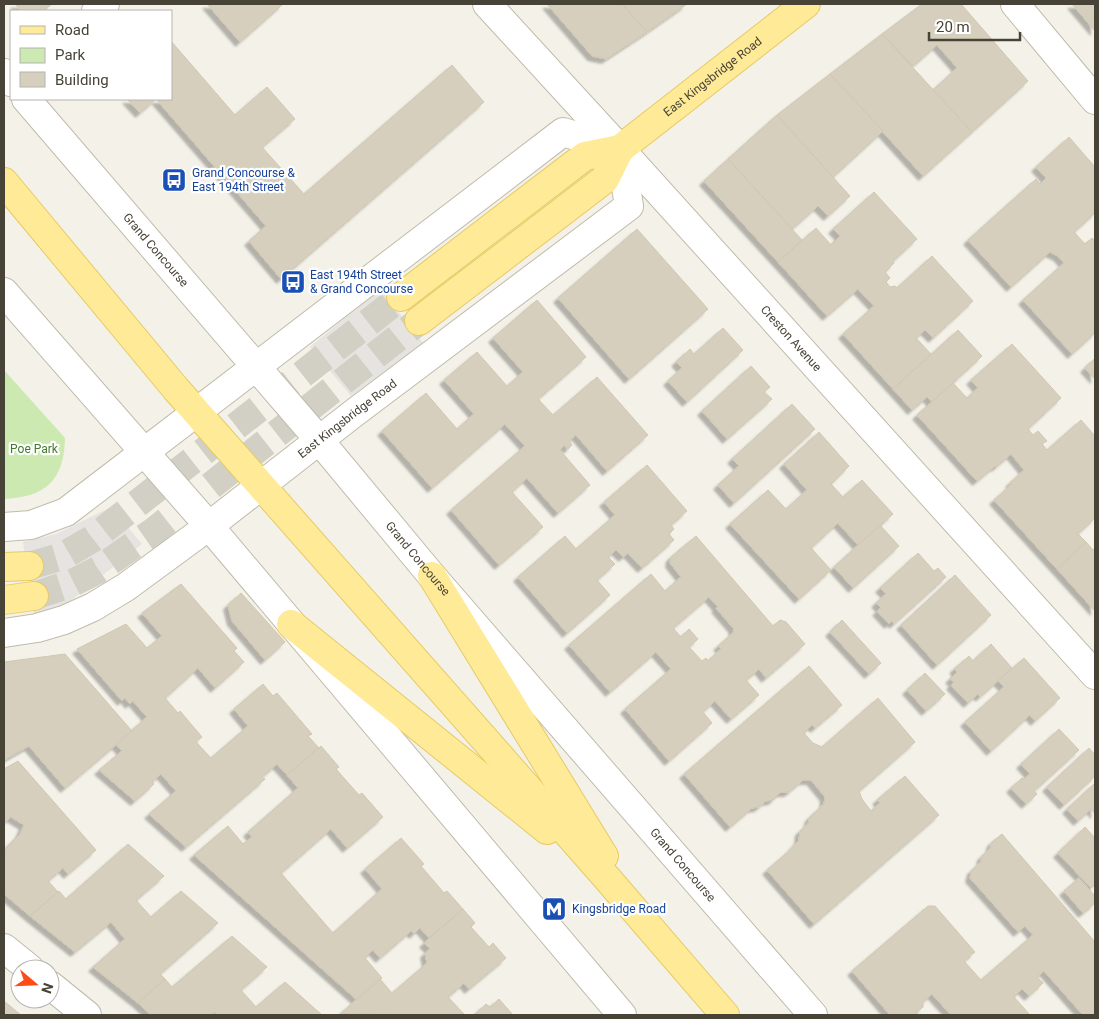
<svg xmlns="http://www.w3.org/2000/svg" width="1099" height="1019" font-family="Roboto,sans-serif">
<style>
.green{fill:#cbe9b1}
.parking{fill:#e6e4e0}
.building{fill:#d6cfbe;stroke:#d1c7b1;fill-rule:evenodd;filter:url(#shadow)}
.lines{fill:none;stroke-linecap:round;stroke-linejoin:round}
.major-tunnel{stroke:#d2cfc5;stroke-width:28;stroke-dasharray:28 14;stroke-linecap:butt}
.minor-casing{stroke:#c0bbab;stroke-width:30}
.major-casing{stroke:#e6ca65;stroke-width:30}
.minor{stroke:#fff;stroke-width:28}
.major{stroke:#ffea97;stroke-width:28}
.labels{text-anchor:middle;stroke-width:4.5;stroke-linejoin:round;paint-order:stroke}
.street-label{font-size:12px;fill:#484337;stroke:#fff}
.transit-label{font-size:12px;fill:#164399;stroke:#fff;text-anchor:start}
.park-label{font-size:12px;fill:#417c28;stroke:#fff}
</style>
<defs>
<filter id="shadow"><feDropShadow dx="-4.5" dy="4.5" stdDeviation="1" flood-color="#0004"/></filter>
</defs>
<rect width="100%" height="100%" fill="#f4f2e8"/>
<path class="green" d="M4 370 65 438C64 481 45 497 4 499Z"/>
<g class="parking">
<polygon points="380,288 423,343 351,396 310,347"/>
<polygon points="111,507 142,544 64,606 34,616 23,542 56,534"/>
</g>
<g class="building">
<polygon points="15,4 52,4 43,11 21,11"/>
<polygon points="207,4 283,4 240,42"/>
<polygon points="547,4 622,4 647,32 606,59 592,56"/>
<polygon points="622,4 687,4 647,32"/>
<polygon points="922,4 961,4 1028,81 972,132 933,90 957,68 953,63 937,45 913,66 882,34"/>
<polygon points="1072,4 1095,4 1095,31"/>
<polygon points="882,34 972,132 923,176 830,74"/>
<polygon points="171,41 235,115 267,87 295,119 262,147 304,194 452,65 484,102 281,279 249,241 266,226 156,99 140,113 127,99 171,99"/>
<polygon points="830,74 883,131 833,177 777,115"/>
<polygon points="777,115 850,196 828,216 818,206 792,229 728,159"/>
<polygon points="1069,137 1095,167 1095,213 1074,232 1085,244 1092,238 1095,241 1095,333 1072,354 1023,300 1064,263 1058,256 1050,252 1011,287 968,240 1036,179 1040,184 1046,178 1036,167"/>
<polygon points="728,159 802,240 778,262 704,181"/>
<polygon points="874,192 917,239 893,261 894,263 885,272 890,278 886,282 890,287 895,286 897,288 932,256 973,301 933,338 925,330 916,338 931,354 893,389 843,334 874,306 858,289 827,316 778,262 816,228 831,245 840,236 833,229"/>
<polygon points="637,229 708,309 629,379 558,298"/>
<polygon points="537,300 586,357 538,399 553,415 597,377 648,435 607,471 576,435 569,441 572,445 568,449 565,445 560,450 590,485 558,513 527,478 512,492 543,527 499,565 451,510 525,446 505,424 432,488 382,431 426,393 457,429 474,414 444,380 477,352 507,386 523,372 493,338"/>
<polygon points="723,328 743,350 687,402 668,381 682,368 676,362 690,349 694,354"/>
<polygon points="958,330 982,356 932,402 927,397 912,410 893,389"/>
<polygon points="1012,344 1061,398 1028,429 1033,435 1038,431 1047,441 1042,444 1047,450 1081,420 1095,436 1095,518 1078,534 1086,542 1057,569 994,500 1012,484 1010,483 1024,470 1011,454 996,467 995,466 977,481 917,415 953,383 967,398 978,388 971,380"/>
<polygon points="1095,358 1095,379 1085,368"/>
<polygon points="751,366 770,387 764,392 772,399 727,439 702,411"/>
<polygon points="792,404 815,429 734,503 718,485 739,466 732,459"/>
<polygon points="819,432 849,466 831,484 843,497 862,480 893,514 858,545 838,523 811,548 831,570 799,599 730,524 768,490 786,509 807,490 784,464"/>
<polygon points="647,465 687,511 671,525 674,529 669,534 674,540 642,568 628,553 623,557 616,550 608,557 615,564 597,580 610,595 567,633 518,577 565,536 576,549 615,515 604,502"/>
<polygon points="880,525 899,546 853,588 834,567"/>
<path d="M696 536 773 626 780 620 786 622 805 644 766 678 759 669 746 680 759 695 731 719 715 701 703 712 712 723 669 761 625 709 671 669 656 652 610 692 569 645 651 574 665 591 681 577 670 563 671 557ZM709 597 718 607 716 608 734 629 733 630 734 632 718 646 721 649 708 661 706 658 702 661 689 647 698 639 689 629 681 637 673 628Z"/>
<polygon points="1086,542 1093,550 1095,548 1095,611 1057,569"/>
<polygon points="918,553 934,571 938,568 946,577 894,624 892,621 889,624 877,611 881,608 876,603 886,594 880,588"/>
<polygon points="955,575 991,615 937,665 901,625"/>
<polygon points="181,584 237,648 234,651 244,662 215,688 198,668 165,698 178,713 180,711 202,737 196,742 211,758 248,726 234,709 263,684 273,696 277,693 312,734 308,736 319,748 287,775 277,764 262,777 265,779 186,847 149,814 176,791 161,774 152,782 154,784 135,801 99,770 122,751 116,744 147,717 133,701 130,704 125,698 122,701 77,649 126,624 147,648 162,636 142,613"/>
<polygon points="241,593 285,642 265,660 232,621 228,605"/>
<polygon points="842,620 881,663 869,674 830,632"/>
<polygon points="991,644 1012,668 980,697 978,694 968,703 951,685 954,682 950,679 957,672 954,669 969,656 973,661"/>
<polygon points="65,654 132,731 65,788 29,746 4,760 4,662"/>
<polygon points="1024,658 1060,698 1035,721 1030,715 991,751 965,722 1004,687 998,681"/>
<polygon points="809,666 842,705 815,728 812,725 804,733 813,743 822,747 878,698 915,742 859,791 862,799 871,811 880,803 877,800 905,776 939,815 814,924 767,870 789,851 799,840 800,831 808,824 810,817 824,804 825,797 811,780 803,780 789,792 781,792 773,800 766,801 759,807 752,808 730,827 684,774"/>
<polygon points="925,673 945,694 926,711 907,690"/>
<polygon points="1059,729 1079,750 1034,791 1037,794 1026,804 1011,788 1022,778 1024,779 1030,774 1021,764"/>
<polygon points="321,746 339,767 336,769 359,795 362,793 383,817 347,848 331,829 281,873 333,933 382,889 365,869 401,838 424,864 421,866 444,893 447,891 463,909 429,938 420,928 414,934 411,931 380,958 373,950 365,958 382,978 357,1000 194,855 228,826 243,844 252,837 248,832 298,788 287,775"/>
<polygon points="1089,748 1095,755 1095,776 1064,805 1047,787"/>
<polygon points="18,761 96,850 68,874 63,868 48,881 58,892 30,916 4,894 4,850 20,834 24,825 11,817 4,823 4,769"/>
<polygon points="1095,783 1095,814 1091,809 1078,821 1067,809"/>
<polygon points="1085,827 1095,838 1095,885 1091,888 1058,853"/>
<polygon points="1002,834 1095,942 1095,1015 1083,1015 1044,971 1037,977 1043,983 1029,996 1022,989 1014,997 1030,1015 951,1015 932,994 923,1002 923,1007 913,1015 890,1015 852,971 928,906 935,906 975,952 964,961 981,980 1033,935 1025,926 1018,932 970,878 972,870 981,862 982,856 990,849 992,842"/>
<polygon points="128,844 164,876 136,900 151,917 181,891 218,923 160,974 165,979 138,1003 93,967 125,939 111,922 75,952 30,916 59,891 66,899"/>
<polygon points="1079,878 1095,896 1095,903 1083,913 1064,891"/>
<polygon points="463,909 475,923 471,927 489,947 493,943 506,958 469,989 464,983 448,997 465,1015 340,1014 380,979 392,993 427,963 425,953 430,949 424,943"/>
<polygon points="232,936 267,967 241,990 256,1007 285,982 322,1015 217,1015 215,1012 211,1015 151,1015 138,1003 165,979 172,987"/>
<polygon points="499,999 513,1015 474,1015 486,1004 490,1007"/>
<polygon points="4,1001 21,1015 4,1015"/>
</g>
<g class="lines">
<g class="major-tunnel">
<polyline points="29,566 63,556 92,539 401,297"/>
<polyline points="34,596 70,584 98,570 154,531 419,321"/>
</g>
<defs>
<g id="minor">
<path id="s1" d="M487 4 620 149 1095 675"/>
<polyline points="1015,4 1095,100"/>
<polyline points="96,11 105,4"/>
<polyline points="4,73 11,82"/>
<path id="s2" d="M26 99 319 440 432 576 813 1015"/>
<polyline points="4,292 209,526 622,1015"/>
<polyline points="4,527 31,525 66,512 563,132 620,149"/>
<path id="s3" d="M4 633 37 628 64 620 93 607 126 587 209 526 354 413 629 206 620 149"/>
<polyline points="4,948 30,969"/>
<polyline points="50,985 87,1015"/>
</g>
<g id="major">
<polyline points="4,182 176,389 606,877 725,1015"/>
<path id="s4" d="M401 297 585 156 620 149 806 4"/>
<polyline points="419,321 605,179 620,149"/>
<polyline points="4,567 29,566"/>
<polyline points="432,576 604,856"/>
<polyline points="4,600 34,596"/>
<polyline points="291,624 547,830"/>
</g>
</defs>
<use href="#minor" class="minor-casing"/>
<use href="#major" class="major-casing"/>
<use href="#minor" class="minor"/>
<use href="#major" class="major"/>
</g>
<defs>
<symbol id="bus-square" viewBox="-11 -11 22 22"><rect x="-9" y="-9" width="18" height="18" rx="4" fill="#1a4fb4" stroke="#fff"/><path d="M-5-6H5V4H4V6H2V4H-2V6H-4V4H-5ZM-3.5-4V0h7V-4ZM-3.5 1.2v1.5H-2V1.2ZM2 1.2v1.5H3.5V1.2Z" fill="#fff"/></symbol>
<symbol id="metro-square" viewBox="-11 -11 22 22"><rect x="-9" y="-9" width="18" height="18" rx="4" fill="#1a4fb4" stroke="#fff"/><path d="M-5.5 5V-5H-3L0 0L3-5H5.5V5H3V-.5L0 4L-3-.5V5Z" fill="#fff"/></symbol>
</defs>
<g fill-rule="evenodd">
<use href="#bus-square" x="160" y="166" width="28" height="28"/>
<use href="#bus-square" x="279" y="268" width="28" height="28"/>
<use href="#metro-square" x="540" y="895" width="28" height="28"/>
</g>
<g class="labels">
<g class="street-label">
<text dy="4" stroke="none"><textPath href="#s4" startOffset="385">East Kingsbridge Road</textPath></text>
<text dy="4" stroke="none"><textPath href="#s2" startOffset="199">Grand Concourse</textPath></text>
<text dy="4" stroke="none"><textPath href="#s1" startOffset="452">Creston Avenue</textPath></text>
<text dy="4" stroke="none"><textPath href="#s3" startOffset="410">East Kingsbridge Road</textPath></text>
<text dy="4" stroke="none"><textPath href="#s2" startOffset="604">Grand Concourse</textPath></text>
<text dy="4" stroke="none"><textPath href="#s2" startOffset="1009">Grand Concourse</textPath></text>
</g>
<g class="transit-label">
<text x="192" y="177">Grand Concourse &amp;<tspan x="192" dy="14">East 194th Street</tspan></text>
<text x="310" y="279">East 194th Street<tspan x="310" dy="14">&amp; Grand Concourse</tspan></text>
<text x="572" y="913">Kingsbridge Road</text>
</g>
<g class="park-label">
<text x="34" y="453">Poe Park</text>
</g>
</g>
<rect width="1099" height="1019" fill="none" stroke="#484337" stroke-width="10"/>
<rect x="10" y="10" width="162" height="90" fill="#ffffff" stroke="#b6b4af"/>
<rect x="20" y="26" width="25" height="8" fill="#ffea97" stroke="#b6b4af"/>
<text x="55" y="35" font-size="15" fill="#484337">Road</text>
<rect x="20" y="48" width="25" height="15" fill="#cbe9b1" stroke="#b6b4af"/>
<text x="55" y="60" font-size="15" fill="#484337">Park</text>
<rect x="20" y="72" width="25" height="15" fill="#d6cfbe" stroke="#b6b4af"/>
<text x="55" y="85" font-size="15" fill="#484337">Building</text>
<g transform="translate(35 984) rotate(109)"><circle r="24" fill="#ffffff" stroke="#b6b4af"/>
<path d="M0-4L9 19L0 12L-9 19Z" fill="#fe4c16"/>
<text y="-8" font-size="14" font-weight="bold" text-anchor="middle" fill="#484337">N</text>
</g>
<path d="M929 32v8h91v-8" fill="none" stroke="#484337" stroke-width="2.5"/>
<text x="936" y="32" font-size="15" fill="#484337" stroke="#ffffff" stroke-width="4" paint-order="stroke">20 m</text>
</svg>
